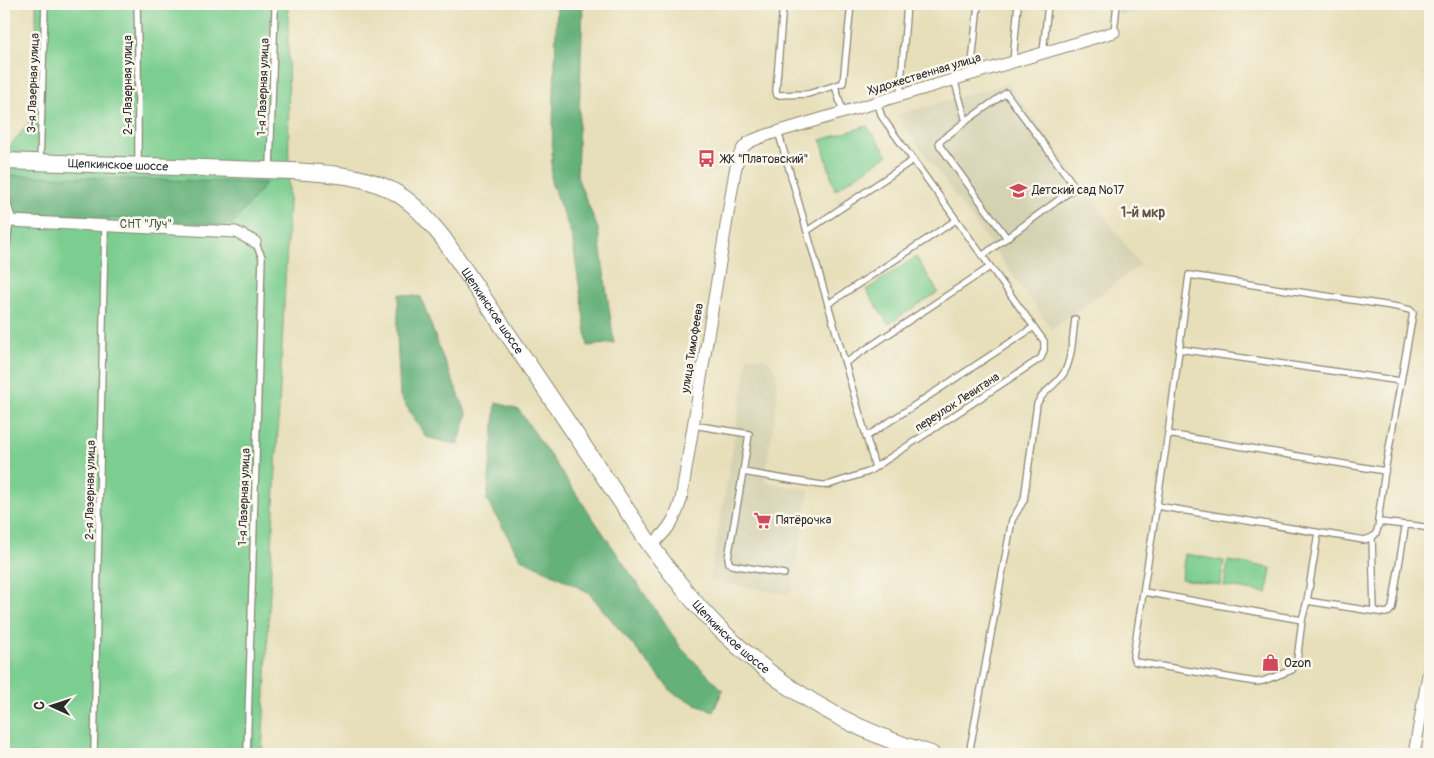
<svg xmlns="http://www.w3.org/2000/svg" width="1434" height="758" font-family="Pangolin,sans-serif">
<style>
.built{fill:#d5d2b2}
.industrial{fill:#c4c6b9}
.green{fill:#7cce90;stroke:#547c5e}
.forest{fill:#65b17a;stroke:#486e52}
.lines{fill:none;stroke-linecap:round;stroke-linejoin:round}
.service-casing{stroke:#898572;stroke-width:8}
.minor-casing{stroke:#898572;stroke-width:13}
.secondary-casing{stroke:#898572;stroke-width:18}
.service{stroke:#fff;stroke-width:5.5}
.minor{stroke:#fff;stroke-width:11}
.secondary{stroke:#fff;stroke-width:16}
.labels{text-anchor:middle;stroke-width:5;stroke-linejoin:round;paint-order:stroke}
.street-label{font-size:12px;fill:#2b2b2b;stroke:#fbf7ec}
.poi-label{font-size:12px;fill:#2b2b2b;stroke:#fbf7ec;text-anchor:start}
.park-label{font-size:12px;fill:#435c49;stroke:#fbf7ec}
.neighbourhood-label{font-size:14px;font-weight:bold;fill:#655648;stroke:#fbf7ec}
</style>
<rect width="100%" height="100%" fill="#fbf7ec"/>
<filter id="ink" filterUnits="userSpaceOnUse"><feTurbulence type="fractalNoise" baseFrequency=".02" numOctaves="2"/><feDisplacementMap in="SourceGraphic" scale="10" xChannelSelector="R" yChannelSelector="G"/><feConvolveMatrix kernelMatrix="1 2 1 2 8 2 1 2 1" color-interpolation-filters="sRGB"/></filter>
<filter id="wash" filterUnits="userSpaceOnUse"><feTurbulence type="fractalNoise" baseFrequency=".0096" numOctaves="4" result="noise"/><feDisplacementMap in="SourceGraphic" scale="20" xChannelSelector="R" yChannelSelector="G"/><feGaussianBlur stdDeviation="1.12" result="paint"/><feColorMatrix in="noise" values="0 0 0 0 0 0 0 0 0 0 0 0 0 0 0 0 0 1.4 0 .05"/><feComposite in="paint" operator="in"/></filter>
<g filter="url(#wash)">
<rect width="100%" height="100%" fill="#e7dfba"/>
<g class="built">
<polygon points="1008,83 1140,265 1052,330 897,115"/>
<polygon points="748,356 764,358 772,364 776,372 777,396 775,414 764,482 809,490 791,595 710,581"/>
</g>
<polygon class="industrial" points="1119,4 1143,4 1143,8 1118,16"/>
<g class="green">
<polygon points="36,4 288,4 289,202 262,754 4,754 4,153 37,113"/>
<polygon points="867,126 888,155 835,190 821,140"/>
<polygon points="916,257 938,292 888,324 866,290"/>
<polygon points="1185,554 1224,561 1220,585 1181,579"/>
<polygon points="1228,561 1271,568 1267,593 1224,586"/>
</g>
<g class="forest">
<polygon points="557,4 583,4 577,177 598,229 614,343 588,346 572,236 551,182"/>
<polygon points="4,175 266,183 232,225 4,212"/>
<polygon points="399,294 421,297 441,353 467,414 458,445 426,437 400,396 397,334"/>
<polygon points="496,402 519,410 682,649 723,690 713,712 673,693 588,592 520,558 487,500"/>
</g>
</g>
<g filter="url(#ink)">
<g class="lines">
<defs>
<g id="service">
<polyline points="137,4 138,48 138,164"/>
<polyline points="783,4 776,91 777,95 779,95 808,94 843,83 851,4"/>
<polyline points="1114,32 1117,4"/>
<polyline points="1043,53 1048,4"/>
<polyline points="1013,62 1018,4"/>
<polyline points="971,74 978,4"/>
<polyline points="954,79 966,121"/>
<polyline points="835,86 843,112"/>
<polyline points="900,95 907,4"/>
<polyline points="778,131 875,467"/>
<polyline points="40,161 45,4"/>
<polyline points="270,168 275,9 274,4"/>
<polyline points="807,231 913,160"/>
<polyline points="982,256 1072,190 1074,188 1073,184 1006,93 966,121 939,142 940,146 1007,238"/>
<polyline points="4,266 10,221"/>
<polyline points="828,304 956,220"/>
<polyline points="1179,349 1401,381"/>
<polyline points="845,363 990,267"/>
<polyline points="693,425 749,434 743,472 821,485 828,485 868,472 1041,358 1044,350 1044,341 882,117 877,102"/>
<polyline points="1168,434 1385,471 1378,520"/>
<polyline points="866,437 1034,327"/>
<polyline points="1385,471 1413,313 1410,310 1398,307 1189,275 1168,434 1133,657 1134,660 1136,662 1256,682 1263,681 1292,670 1297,661 1302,620 1307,601 1385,613 1389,612 1392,608 1405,528 1406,525 1410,525 1430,528"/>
<polyline points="743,472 728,558 729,563 732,565 784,574"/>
<path d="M1157 506 1364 540C1376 537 1377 534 1379 522L1406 525"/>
<polyline points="1372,538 1374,611"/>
<polyline points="1144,592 1302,620"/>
<polyline points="1307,601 1318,533"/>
<polyline points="94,754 105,227"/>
<polyline points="247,754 262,257 255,242"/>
<path d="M969 754 1012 520 1024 500 1037 404C1043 390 1058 385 1065 371 1072 358 1073 334 1075 319"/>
</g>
<g id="minor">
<polyline points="4,174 4,161"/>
<polyline points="4,196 5,205 10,221 236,232 255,242"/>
<path d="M651 546C667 531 675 521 681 500L735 171C742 142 744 143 770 134L1114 32"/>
<polyline points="1414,754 1430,664"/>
</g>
<g id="secondary">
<path id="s1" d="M4 161 292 171C336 174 381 175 415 207 425 216 434 227 443 238L651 546C674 577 697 608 725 634 783 690 854 731 931 754"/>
</g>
</defs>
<use href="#service" class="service-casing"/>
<use href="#minor" class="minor-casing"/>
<use href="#secondary" class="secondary-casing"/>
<use href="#service" class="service"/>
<use href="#minor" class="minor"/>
<use href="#secondary" class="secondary"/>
</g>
</g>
<defs>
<symbol id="bus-bare" viewBox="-9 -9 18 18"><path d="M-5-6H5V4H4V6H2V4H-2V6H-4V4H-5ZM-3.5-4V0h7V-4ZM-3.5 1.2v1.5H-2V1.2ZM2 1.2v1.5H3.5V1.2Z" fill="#d1495b" stroke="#fbf7ec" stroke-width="2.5" paint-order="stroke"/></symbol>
<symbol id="school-bare" viewBox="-9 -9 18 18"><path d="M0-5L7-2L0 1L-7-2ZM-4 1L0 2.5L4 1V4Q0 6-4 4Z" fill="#d1495b" stroke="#fbf7ec" stroke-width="2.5" paint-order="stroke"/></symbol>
<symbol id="supermarket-bare" viewBox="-9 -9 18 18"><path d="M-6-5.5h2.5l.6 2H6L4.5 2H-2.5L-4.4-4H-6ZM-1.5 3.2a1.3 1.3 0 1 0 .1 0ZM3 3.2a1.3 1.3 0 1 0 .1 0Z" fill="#d1495b" stroke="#fbf7ec" stroke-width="2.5" paint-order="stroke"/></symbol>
<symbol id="shop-bare" viewBox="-9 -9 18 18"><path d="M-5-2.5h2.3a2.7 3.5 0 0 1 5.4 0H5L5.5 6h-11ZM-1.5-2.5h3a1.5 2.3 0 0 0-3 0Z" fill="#d1495b" stroke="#fbf7ec" stroke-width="2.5" paint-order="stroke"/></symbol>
</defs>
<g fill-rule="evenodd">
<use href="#bus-bare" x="694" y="146" width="25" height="25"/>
<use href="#school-bare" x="1006" y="178" width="25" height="25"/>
<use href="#supermarket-bare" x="750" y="508" width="25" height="25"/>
<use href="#shop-bare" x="1258" y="650" width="25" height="25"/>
</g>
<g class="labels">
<g class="street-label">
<text transform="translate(924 74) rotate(-17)" y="4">Художественная улица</text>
<text transform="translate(33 83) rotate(-88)" y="4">3-я Лазерная улица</text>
<text transform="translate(128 85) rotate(-90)" y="4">2-я Лазерная улица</text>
<text transform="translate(263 87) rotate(-88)" y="4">1-я Лазерная улица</text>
<text dy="4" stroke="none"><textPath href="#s1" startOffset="114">Щепкинское шоссе</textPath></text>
<text dy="4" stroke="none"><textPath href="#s1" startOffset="549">Щепкинское шоссе</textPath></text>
<text transform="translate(692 348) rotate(-81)" y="4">улица Тимофеева</text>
<text transform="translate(957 402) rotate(-33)" y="4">переулок Левитана</text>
<text transform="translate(90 490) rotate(-89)" y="4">2-я Лазерная улица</text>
<text transform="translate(244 497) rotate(-88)" y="4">1-я Лазерная улица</text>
<text dy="4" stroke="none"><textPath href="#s1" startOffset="954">Щепкинское шоссе</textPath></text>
</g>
<g class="poi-label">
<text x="721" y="163">ЖК "Платовский"</text>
<text x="1032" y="194">Детский сад №17</text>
<text x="776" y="524">Пятёрочка</text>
<text x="1284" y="667">Ozon</text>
</g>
<g class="park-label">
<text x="146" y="228">СНТ "Луч"</text>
</g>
<g class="neighbourhood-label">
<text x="1143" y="217">1-й мкр</text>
</g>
</g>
<rect width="1434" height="758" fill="none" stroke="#fbf7ec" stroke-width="20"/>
<g transform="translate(52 706) rotate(273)" stroke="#fbf7ec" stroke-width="4" paint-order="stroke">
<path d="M0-4L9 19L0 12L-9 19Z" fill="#2b2b2b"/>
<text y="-8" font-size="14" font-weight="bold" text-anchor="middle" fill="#2b2b2b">С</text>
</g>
</svg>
